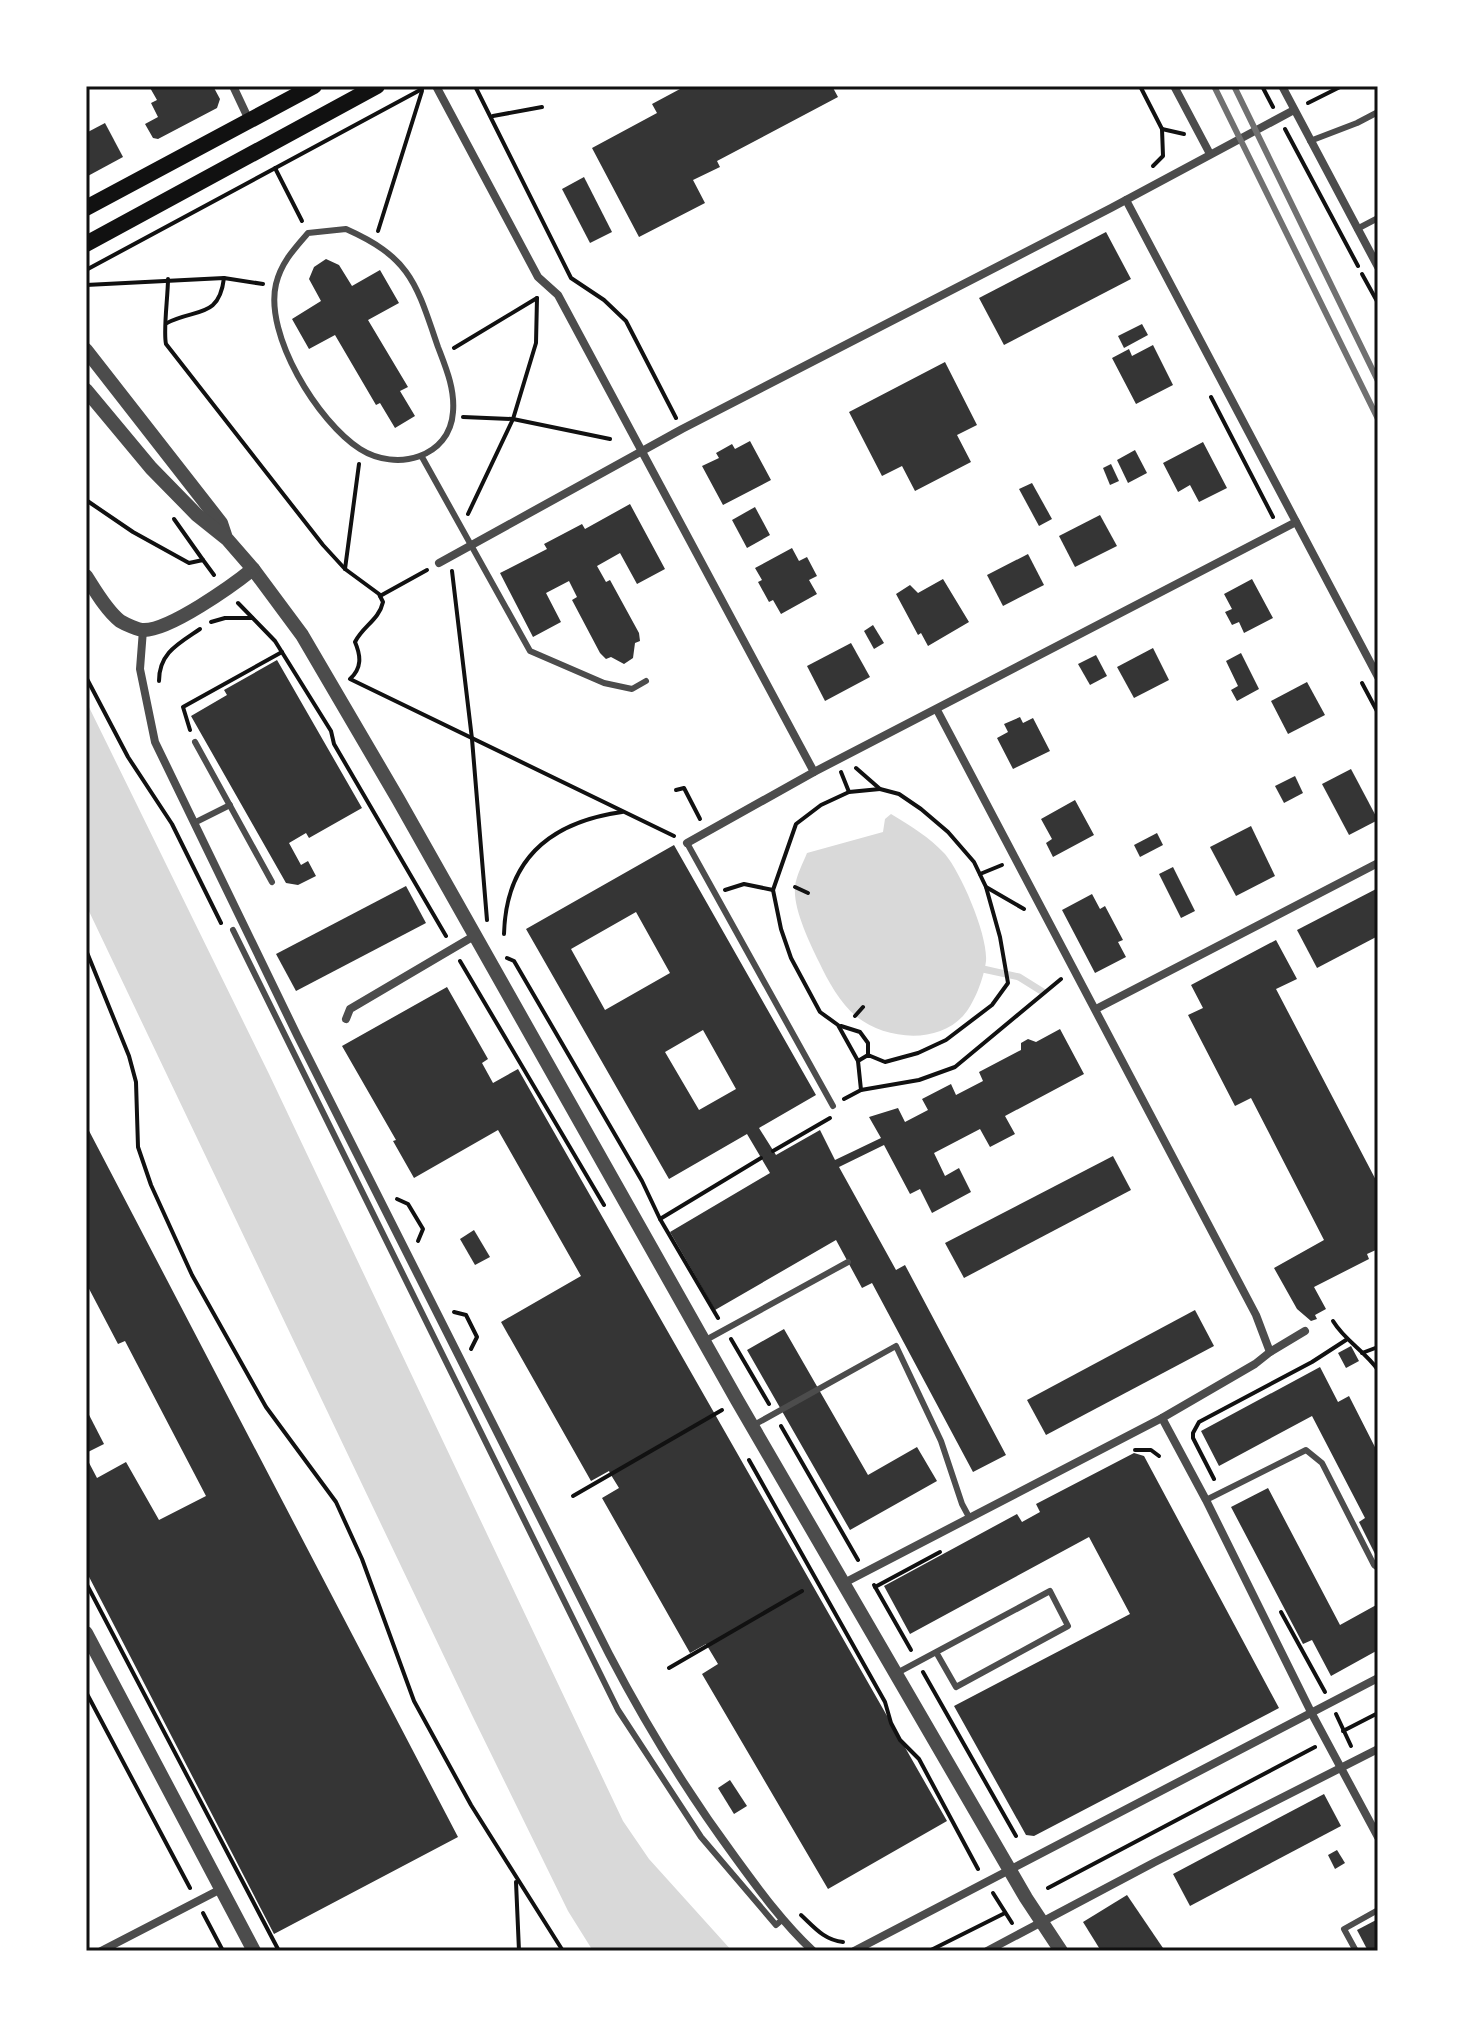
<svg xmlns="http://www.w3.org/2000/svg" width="1464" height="2037" font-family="Cabin,sans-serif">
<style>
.water{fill:#d9d9d9}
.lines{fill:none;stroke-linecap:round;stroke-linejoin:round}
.stream{stroke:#d9d9d9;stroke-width:7}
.building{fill:#353535;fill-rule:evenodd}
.path{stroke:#111;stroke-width:4}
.service{stroke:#4c4c4c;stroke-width:6}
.minor{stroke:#4c4c4c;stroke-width:8}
.tertiary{stroke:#4c4c4c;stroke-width:14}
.secondary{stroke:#111;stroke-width:16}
.rail{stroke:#707070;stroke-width:6}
.neatline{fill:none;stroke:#111;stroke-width:3}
</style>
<rect width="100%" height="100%" fill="#fff"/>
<g class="water">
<polygon points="86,701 269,1074 623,1821 649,1859 732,1951 593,1951 568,1911 472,1715 86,905"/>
<path d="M891 814C911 826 929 837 945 854 961 873 988 935 986 961 984 978 974 1004 963 1016 936 1045 885 1039 857 1017 840 1003 828 981 819 962 810 943 793 909 795 887 796 876 803 863 807 853L883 832 885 819Z"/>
</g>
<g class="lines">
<polyline class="stream" points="983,969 1019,977 1043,992"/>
</g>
<g class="building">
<polygon points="149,86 213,86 220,99 217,108 158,139 153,138 145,124 158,117 151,103 157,100"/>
<polygon points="679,86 832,86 838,97 717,161 720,167 693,180 705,203 639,237 592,148 657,113 652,104 680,89"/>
<polygon points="105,123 123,157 86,177 86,133"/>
<polygon points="584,177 612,232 590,243 562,189"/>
<polygon points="1106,232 1131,279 1004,345 979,298"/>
<polygon points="326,259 339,265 352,286 380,270 399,303 368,320 408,387 400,391 415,416 395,428 380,403 376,405 335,335 309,349 292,319 321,301 309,279 314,267"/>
<polygon points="1142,324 1148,335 1124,348 1118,336"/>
<polygon points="1153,345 1173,385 1136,404 1112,358 1129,349 1132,356"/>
<polygon points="945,362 977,425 957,435 971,462 915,491 902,466 882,476 849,412"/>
<polygon points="750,441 771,480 723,505 702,466 719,458 716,453 732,444 735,449"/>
<polygon points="1203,442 1227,488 1199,502 1190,485 1178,492 1163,463"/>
<polygon points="1135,450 1147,473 1128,483 1117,460"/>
<polygon points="1111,464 1119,481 1110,485 1103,468"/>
<polygon points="1032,483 1052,519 1039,526 1019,489"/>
<polygon points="630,504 665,569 637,584 620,553 597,566 606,582 610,580 639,633 640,641 635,643 633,658 624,664 611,657 606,659 600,653 572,600 577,597 569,581 546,593 561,622 533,637 500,573 547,549 544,544 582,524 585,529"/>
<polygon points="755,507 770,535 747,548 732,520"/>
<polygon points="1100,515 1117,546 1075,567 1059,536"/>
<polygon points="792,548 799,561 807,557 817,576 809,580 817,594 781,614 773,600 769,602 758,582 762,580 755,568"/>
<polygon points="1028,554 1044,585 1003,606 987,575"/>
<polygon points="943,579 969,622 928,646 921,633 918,635 896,594 910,585 918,593"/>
<polygon points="1252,579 1273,618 1244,633 1239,622 1232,625 1225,612 1232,609 1224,594"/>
<polygon points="873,625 884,643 874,649 864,631"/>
<polygon points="851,643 870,677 825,701 807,666"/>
<polygon points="1153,648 1169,680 1134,698 1117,667"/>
<polygon points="1241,653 1259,689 1237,701 1231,690 1238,686 1226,661"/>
<polygon points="1096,655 1107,676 1090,685 1078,664"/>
<polygon points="277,660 362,808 309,838 306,833 289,843 301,865 308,861 316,876 298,885 286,883 191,716 227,695 224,690"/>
<polygon points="1307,682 1325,715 1288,734 1271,701"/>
<polygon points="1020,717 1023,723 1033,718 1050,751 1013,769 997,738 1008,732 1004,724"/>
<polygon points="1351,769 1378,820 1349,835 1322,784"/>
<polygon points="1295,776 1303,793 1284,803 1275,786"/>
<polygon points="1075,800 1094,835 1053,857 1046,843 1052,839 1041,819"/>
<polygon points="1251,826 1275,876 1236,896 1210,847"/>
<polygon points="1157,833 1163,845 1140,857 1134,845"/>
<path d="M674 845 816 1095 759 1128 776 1155 820 1130 835 1160 881 1138 869 1117 898 1108 905 1122 928 1110 922 1099 951 1084 956 1095 983 1081 979 1072 1021 1050V1043L1028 1039 1036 1042 1060 1029 1084 1074 1005 1116 1015 1134 990 1147 980 1129 934 1153 945 1176 959 1168 971 1192 932 1213 920 1189 910 1194 884 1145 839 1167 896 1270 905 1265 1006 1455 973 1472 872 1283 862 1288 836 1240 715 1310 670 1232 770 1173 747 1134 669 1179 526 929ZM636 912 670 973 605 1010 571 949ZM703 1030 736 1089 699 1110 665 1052Z"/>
<polygon points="1173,867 1195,911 1181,918 1159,874"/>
<polygon points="406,886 426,923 296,991 276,954"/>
<polygon points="1378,888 1378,936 1317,968 1297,930"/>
<polygon points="1092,894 1100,909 1105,906 1123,940 1118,942 1126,957 1095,973 1062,910"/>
<polygon points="1276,940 1297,979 1276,989 1378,1184 1378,1249 1367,1254 1369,1259 1314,1287 1326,1309 1315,1315 1317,1319 1311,1321 1297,1309 1274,1268 1324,1240 1251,1098 1235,1106 1188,1015 1203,1008 1191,985"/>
<polygon points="447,987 488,1059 482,1063 493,1083 518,1069 947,1821 828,1889 702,1674 718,1664 706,1644 690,1653 602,1498 619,1488 611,1475 609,1471 591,1481 501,1322 581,1276 498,1130 414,1178 393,1141 396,1140 342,1046"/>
<polygon points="86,1125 458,1837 274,1934 86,1571 86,1457 97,1478 126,1462 159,1520 206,1496 125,1341 118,1344 86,1283"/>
<polygon points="1113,1156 1131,1190 964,1278 945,1243"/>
<polygon points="474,1230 490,1257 475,1265 460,1239"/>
<polygon points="1195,1310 1214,1346 1046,1435 1027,1400"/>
<polygon points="784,1329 868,1475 917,1447 937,1481 850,1530 747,1350"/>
<polygon points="1351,1346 1359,1361 1346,1368 1338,1353"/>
<polygon points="1320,1367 1338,1402 1349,1396 1378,1453 1378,1560 1359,1522 1365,1518 1312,1416 1219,1466 1201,1431"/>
<polygon points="86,1409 104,1444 86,1453"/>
<polygon points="1134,1453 1144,1456 1279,1708 1034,1836 1026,1835 954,1706 1130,1614 1089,1537 910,1634 884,1586 1017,1514 1022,1522 1040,1512 1036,1504"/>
<polygon points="1268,1488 1340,1625 1378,1604 1378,1650 1331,1676 1312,1640 1303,1644 1231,1507"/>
<polygon points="730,1780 747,1806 734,1814 718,1788"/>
<polygon points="1324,1794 1341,1826 1190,1906 1173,1874"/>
<polygon points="1337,1850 1345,1863 1335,1869 1328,1855"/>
<polygon points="1127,1895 1165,1951 1101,1951 1083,1922"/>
<polygon points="1378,1919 1378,1951 1368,1951 1357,1930"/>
</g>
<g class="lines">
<g class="path">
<polyline points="475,86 571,278 604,300 626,321 676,418"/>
<polyline points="1140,86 1162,129 1163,156 1153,166"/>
<polyline points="1262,86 1273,107"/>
<polyline points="1308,103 1342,86"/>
<polyline points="493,116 542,107"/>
<polyline points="1162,129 1184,134"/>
<polyline points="1285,129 1358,266"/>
<polyline points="275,168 302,221"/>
<polyline points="378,231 422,91"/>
<polyline points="86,270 422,89"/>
<polyline points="1362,274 1378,303"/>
<path d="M168 279C168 296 163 331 166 344L323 545 345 569 379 594 383 602C379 620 363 626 355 642 361 656 362 668 350 679L674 836"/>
<polyline points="86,285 224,278 263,284"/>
<path d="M167 323C196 308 219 319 224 278"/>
<polyline points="454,348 537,298"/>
<polyline points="1211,397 1273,517"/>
<polyline points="463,417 513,419 610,439"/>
<polyline points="86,500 133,532 189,563 203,560 214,575"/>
<polyline points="468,514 513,419 536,343 537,298"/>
<polyline points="174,519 203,560"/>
<polyline points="345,569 359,464"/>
<polyline points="452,571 472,739 487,920"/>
<polyline points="380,596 427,570"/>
<polyline points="238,603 275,641 331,731 334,744 446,936"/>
<polyline points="211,622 225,618 252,618"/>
<polyline points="86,677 128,757 172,824 221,923"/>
<path d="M159 681C159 653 178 644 200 629"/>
<polyline points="1362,683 1378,713"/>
<polyline points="190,730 183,707 282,652"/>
<polyline points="856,768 880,789 899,794 921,809 948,832 974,862 986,887 1024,909"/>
<polyline points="841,772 849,792"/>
<polyline points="880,789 849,792 821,805 796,824 773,890 781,929 791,958 820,1012 838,1025 858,1061 868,1055 885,1062 918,1053 946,1040 992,1005 1008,983 1000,937 986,887"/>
<polyline points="676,790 684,788 700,819"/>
<polyline points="980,874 1002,865"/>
<polyline points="795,887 808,893"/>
<polyline points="725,890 744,884 773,890"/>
<path d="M504 934C506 859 551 822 622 812"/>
<polyline points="86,950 129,1056 136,1082 138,1147 151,1185 192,1275 266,1407 336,1502 362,1559 414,1701 471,1805 563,1951"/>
<polyline points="507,958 514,961 642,1181 660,1219 718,1318"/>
<polyline points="460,961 604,1205"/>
<polyline points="855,1016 863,1007"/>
<polyline points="841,1026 860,1032 868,1043 868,1055"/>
<polyline points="858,1061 861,1090"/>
<polyline points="844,1099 861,1090 919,1080 955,1067 1061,979"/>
<polyline points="773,1151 830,1118"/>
<polyline points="397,1199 408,1204 423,1229 418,1241"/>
<polyline points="660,1219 761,1158"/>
<polyline points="454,1312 466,1315 477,1337 471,1349"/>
<path d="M1333 1321C1345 1341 1365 1351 1378 1370"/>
<polyline points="731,1339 769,1404"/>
<polyline points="1362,1353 1378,1347"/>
<polyline points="781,1426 858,1560"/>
<polyline points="1135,1450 1151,1450 1159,1456"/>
<polyline points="749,1460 885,1702 891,1723 900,1740 919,1759 978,1869"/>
<polyline points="1214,1479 1193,1438 1193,1433 1199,1422 1312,1362 1346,1340"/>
<polyline points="573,1496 722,1410"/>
<polyline points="86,1583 279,1951"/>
<polyline points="874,1585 911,1650"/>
<polyline points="875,1587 940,1552"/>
<polyline points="1281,1612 1325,1692"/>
<polyline points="669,1668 802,1591"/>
<polyline points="923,1672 1016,1836"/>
<polyline points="86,1692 190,1888"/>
<polyline points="1336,1714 1351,1746"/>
<polyline points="1343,1731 1378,1713"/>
<polyline points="516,1882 519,1951"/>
<polyline points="1048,1888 1315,1747"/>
<polyline points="993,1893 1012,1923"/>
<polyline points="203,1913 223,1951"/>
<path d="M801 1915C814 1927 824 1940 843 1942"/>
<polyline points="929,1951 1005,1913"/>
</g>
<g class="service">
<polyline points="1310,141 1357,123 1378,112"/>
<path d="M346 229C411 258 416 283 438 347 446 368 455 389 453 412 450 458 396 472 360 449 318 422 264 335 276 284 281 263 294 249 308 233Z"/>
<polyline points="1357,229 1378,218"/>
<polyline points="422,457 530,651 604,683 632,689 646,681"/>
<polyline points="195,742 272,882"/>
<polyline points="194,823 230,805"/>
<polyline points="687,843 833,1106"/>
<polyline points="233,930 618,1710 701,1837 776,1925 783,1919"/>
<polyline points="704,1341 848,1262"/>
<polyline points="752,1426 896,1346 941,1441 962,1504 969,1517"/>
<polyline points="1206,1500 1306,1450 1322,1463 1374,1565 1378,1568"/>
<polyline points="897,1673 1050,1591 1068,1626 956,1687 936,1652"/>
<polyline points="1356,1951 1344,1929 1378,1910"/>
</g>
<g class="minor">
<polyline points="233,86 249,120"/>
<polyline points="436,86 538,277 558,295 814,772"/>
<polyline points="1174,86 1210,154"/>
<polyline points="1282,86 1378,267"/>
<polyline points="1126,200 1378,677"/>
<polyline points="439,563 682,429 1111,208 1294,110"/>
<path d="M143 630 140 669 155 742 297 1035 609 1654C646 1725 687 1792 735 1857 759 1890 783 1923 813 1951"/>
<polyline points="937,710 1256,1315 1270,1352"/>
<polyline points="687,843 814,772 1296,522"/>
<polyline points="1096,1009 1378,863"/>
<polyline points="346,1019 350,1009 474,936"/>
<polyline points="1162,1418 1206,1500 1312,1714 1378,1837"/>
<polyline points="844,1583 1162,1418 1255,1364 1270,1352 1305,1331"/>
<polyline points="101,1951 221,1889"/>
<polyline points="854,1951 1378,1678"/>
<polyline points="987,1951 1155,1862 1378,1749"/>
</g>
<g class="tertiary">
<polyline points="86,350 221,523 225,535"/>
<polyline points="86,390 151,468 197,515 227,539 253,569 302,635 398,799 737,1400 1026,1898 1061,1951"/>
<path d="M86 576C95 590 106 610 120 621 125 624 138 630 144 630 170 630 232 586 253 569"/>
<polyline points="86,1633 254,1951"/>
</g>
<g class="secondary">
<polyline points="86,208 314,86"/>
<polyline points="86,244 377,86"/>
</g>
<g class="rail">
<polyline points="1214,86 1378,419"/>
<polyline points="1234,86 1378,381"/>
</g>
</g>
<rect width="1464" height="2037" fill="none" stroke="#ffffff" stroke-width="176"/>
<rect x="88" y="88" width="1288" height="1861" class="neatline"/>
</svg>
